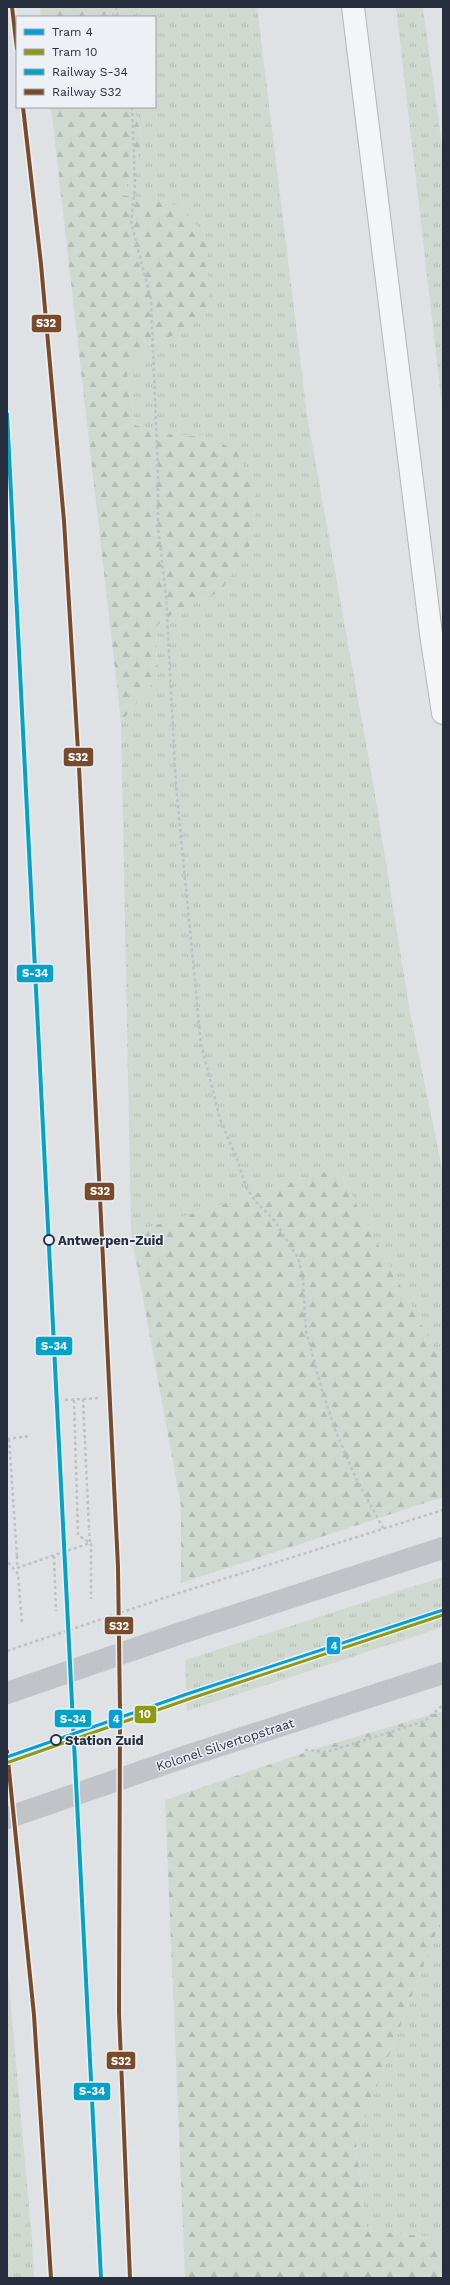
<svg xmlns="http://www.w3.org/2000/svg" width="450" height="2285" font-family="'Work Sans',sans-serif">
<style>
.grass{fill:url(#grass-tufts)}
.forest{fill:url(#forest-firs)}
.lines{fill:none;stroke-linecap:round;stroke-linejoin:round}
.motorway-casing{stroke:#b2b5ba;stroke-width:24}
.path{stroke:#bfc0c5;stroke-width:2.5;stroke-dasharray:3 3;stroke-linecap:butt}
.secondary{stroke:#c0c3c8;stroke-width:22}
.motorway{stroke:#f3f5f6;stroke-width:22}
.path-bridge{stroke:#bfc0c5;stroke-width:2.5;stroke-dasharray:3 3;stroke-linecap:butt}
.rail-1-casing{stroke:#edf0f5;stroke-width:7}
.rail-2-casing{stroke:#edf0f5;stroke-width:7}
.rail-1{stroke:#02a3c7;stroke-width:4}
.rail-2{stroke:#7a4b2a;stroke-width:4}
.tram-1-casing{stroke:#edf0f5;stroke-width:6}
.tram-2-casing{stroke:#edf0f5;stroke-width:6}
.tram-1{stroke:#02a0da;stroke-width:3}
.tram-2{stroke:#909916;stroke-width:3}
.stop-dot{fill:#edf0f5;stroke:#272e3e;stroke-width:2}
.labels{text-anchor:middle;stroke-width:3;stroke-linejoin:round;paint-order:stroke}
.stop-label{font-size:13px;font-weight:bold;fill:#272e3e;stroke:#edf0f5;text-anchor:start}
.street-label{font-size:13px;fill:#272e3e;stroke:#edf0f5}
.line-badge{stroke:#edf0f5;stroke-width:1.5}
.badge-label{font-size:11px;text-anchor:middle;font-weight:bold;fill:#fff}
</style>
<defs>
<pattern id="grass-tufts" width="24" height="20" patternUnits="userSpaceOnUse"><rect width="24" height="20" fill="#d0d9d0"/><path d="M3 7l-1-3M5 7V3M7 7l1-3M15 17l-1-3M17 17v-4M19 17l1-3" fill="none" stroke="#b3bbb4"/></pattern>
<pattern id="forest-firs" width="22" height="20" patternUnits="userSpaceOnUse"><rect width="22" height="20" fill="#d0d9d0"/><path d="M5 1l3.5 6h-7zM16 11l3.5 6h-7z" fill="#b3bbb4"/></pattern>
</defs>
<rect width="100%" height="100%" fill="#dfe2e5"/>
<g class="grass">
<polygon points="110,7 257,7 307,415 373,783 410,1012 443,1173 443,1366 337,1168 131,1233 121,722 158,677 156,626 181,608 220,592 254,539 255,493 205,437 167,434 135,425 127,373 152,343 180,333 178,206 123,195 143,143 134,107 155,107 155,17 112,17"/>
<polygon points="396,7 423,7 443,153 443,414"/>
<polygon points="443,1577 443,1627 187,1711 185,1660"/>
<polygon points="443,1915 443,2252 436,2237 366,2231 356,2141"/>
<polygon points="7,1963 32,2239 34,2278 7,2278"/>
</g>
<g class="forest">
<polygon points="40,7 110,7 112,17 41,17"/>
<polygon points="51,107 134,107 143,143 123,195 178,206 206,235 210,308 180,333 152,343 127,373 135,425 167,434 205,437 236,450 255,493 254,539 220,592 181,608 156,626 158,677 121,722"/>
<polygon points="337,1168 443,1365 443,1497 181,1583 181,1506 131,1233"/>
<polygon points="443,1711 443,1915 356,2141 366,2231 436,2237 443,2252 443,2278 185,2278 165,1800 318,1748"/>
</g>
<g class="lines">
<defs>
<polyline id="motorway" points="353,7 431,634 443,713"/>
</defs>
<use href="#motorway" class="motorway-casing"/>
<g class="path">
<polyline points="116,7 118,17"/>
<polyline points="132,107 135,184 131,223 151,299 158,473 158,527 166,596 176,786 201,1044 220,1119 238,1161 246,1187 256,1202 274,1220 298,1258 303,1278 306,1331 322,1390 336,1432 354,1474 384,1530"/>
<polyline points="83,1399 89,1529"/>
<polyline points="65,1400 100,1398"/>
<polyline points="74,1400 78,1535 91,1544 91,1599"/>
<polyline points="7,1439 30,1436"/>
<polyline points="9,1439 17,1556"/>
<polyline points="54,1556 56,1611"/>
<polyline points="7,1557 7,1561 18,1574 22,1623"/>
<polyline points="7,1651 182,1592 443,1510"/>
<polyline points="305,1750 327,1752 425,1721 443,1705"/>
</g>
<g class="secondary">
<polyline points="7,1693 184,1632 443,1548"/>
<polyline points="7,1818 190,1755 443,1673"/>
</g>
<use href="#motorway" class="motorway"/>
<polyline class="path-bridge" points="17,1556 17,1568 90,1543 89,1529"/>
<defs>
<polyline id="rail-1" points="7,414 101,2278"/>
<g id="rail-2">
<polyline points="12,7 17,49"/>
<polyline points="23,107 41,264 64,521 79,767 118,1567 120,1713 119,2012 130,2278"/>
<polyline points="7,1751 34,2015 51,2278"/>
</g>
</defs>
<use href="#rail-1" class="rail-1-casing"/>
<use href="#rail-2" class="rail-2-casing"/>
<use href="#rail-1" class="rail-1"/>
<use href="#rail-2" class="rail-2"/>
<defs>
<polyline id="tram-1" points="7,1757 187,1694 443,1610"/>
<polyline id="tram-2" points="9,1762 189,1699 443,1615"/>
</defs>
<use href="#tram-1" class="tram-1-casing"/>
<use href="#tram-2" class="tram-2-casing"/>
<use href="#tram-1" class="tram-1"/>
<use href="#tram-2" class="tram-2"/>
</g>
<g class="stop-dot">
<circle cx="49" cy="1240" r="5"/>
<circle cx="56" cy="1740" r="5"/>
</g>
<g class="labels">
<g class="stop-label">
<text x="58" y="1245">Antwerpen-Zuid</text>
<text x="65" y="1745">Station Zuid</text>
</g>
<g class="street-label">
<text transform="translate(225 1744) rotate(-18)" y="5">Kolonel Silvertopstraat</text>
</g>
</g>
<g class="line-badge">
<rect x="31" y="314" width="31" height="19" rx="4" fill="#7a4b2a"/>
<rect x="63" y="747" width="31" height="20" rx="4" fill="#7a4b2a"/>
<rect x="16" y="964" width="38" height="19" rx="4" fill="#02a3c7"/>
<rect x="84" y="1182" width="31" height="19" rx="4" fill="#7a4b2a"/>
<rect x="35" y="1336" width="38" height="20" rx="4" fill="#02a3c7"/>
<rect x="104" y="1616" width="30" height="19" rx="4" fill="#7a4b2a"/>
<rect x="326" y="1636" width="15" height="19" rx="4" fill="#02a0da"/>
<rect x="134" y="1705" width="23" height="19" rx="4" fill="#909916"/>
<rect x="54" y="1709" width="38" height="19" rx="4" fill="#02a3c7"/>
<rect x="108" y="1709" width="15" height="20" rx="4" fill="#02a0da"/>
<rect x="106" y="2051" width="30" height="19" rx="4" fill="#7a4b2a"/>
<rect x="73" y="2082" width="38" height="19" rx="4" fill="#02a3c7"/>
</g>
<g class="badge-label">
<text x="46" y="327">S32</text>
<text x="78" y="761">S32</text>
<text x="35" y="977">S-34</text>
<text x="100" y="1195">S32</text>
<text x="54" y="1350">S-34</text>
<text x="119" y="1630">S32</text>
<text x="334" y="1650">4</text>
<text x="145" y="1718">10</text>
<text x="73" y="1723">S-34</text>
<text x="116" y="1723">4</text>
<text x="121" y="2065">S32</text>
<text x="92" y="2095">S-34</text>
</g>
<rect width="450" height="2285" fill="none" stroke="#272e3e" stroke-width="16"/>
<rect x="16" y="16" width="140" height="92" fill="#edf0f5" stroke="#9ea2ac"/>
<rect x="24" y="29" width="20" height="6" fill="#02a0da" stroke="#9ea2ac"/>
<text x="52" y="36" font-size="12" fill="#272e3e">Tram 4</text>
<rect x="24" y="49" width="20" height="6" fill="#909916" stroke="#9ea2ac"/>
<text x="52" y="56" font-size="12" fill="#272e3e">Tram 10</text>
<rect x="24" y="69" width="20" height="6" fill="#02a3c7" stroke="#9ea2ac"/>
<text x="52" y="76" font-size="12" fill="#272e3e">Railway S-34</text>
<rect x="24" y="89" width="20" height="6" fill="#7a4b2a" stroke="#9ea2ac"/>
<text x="52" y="96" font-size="12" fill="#272e3e">Railway S32</text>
</svg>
